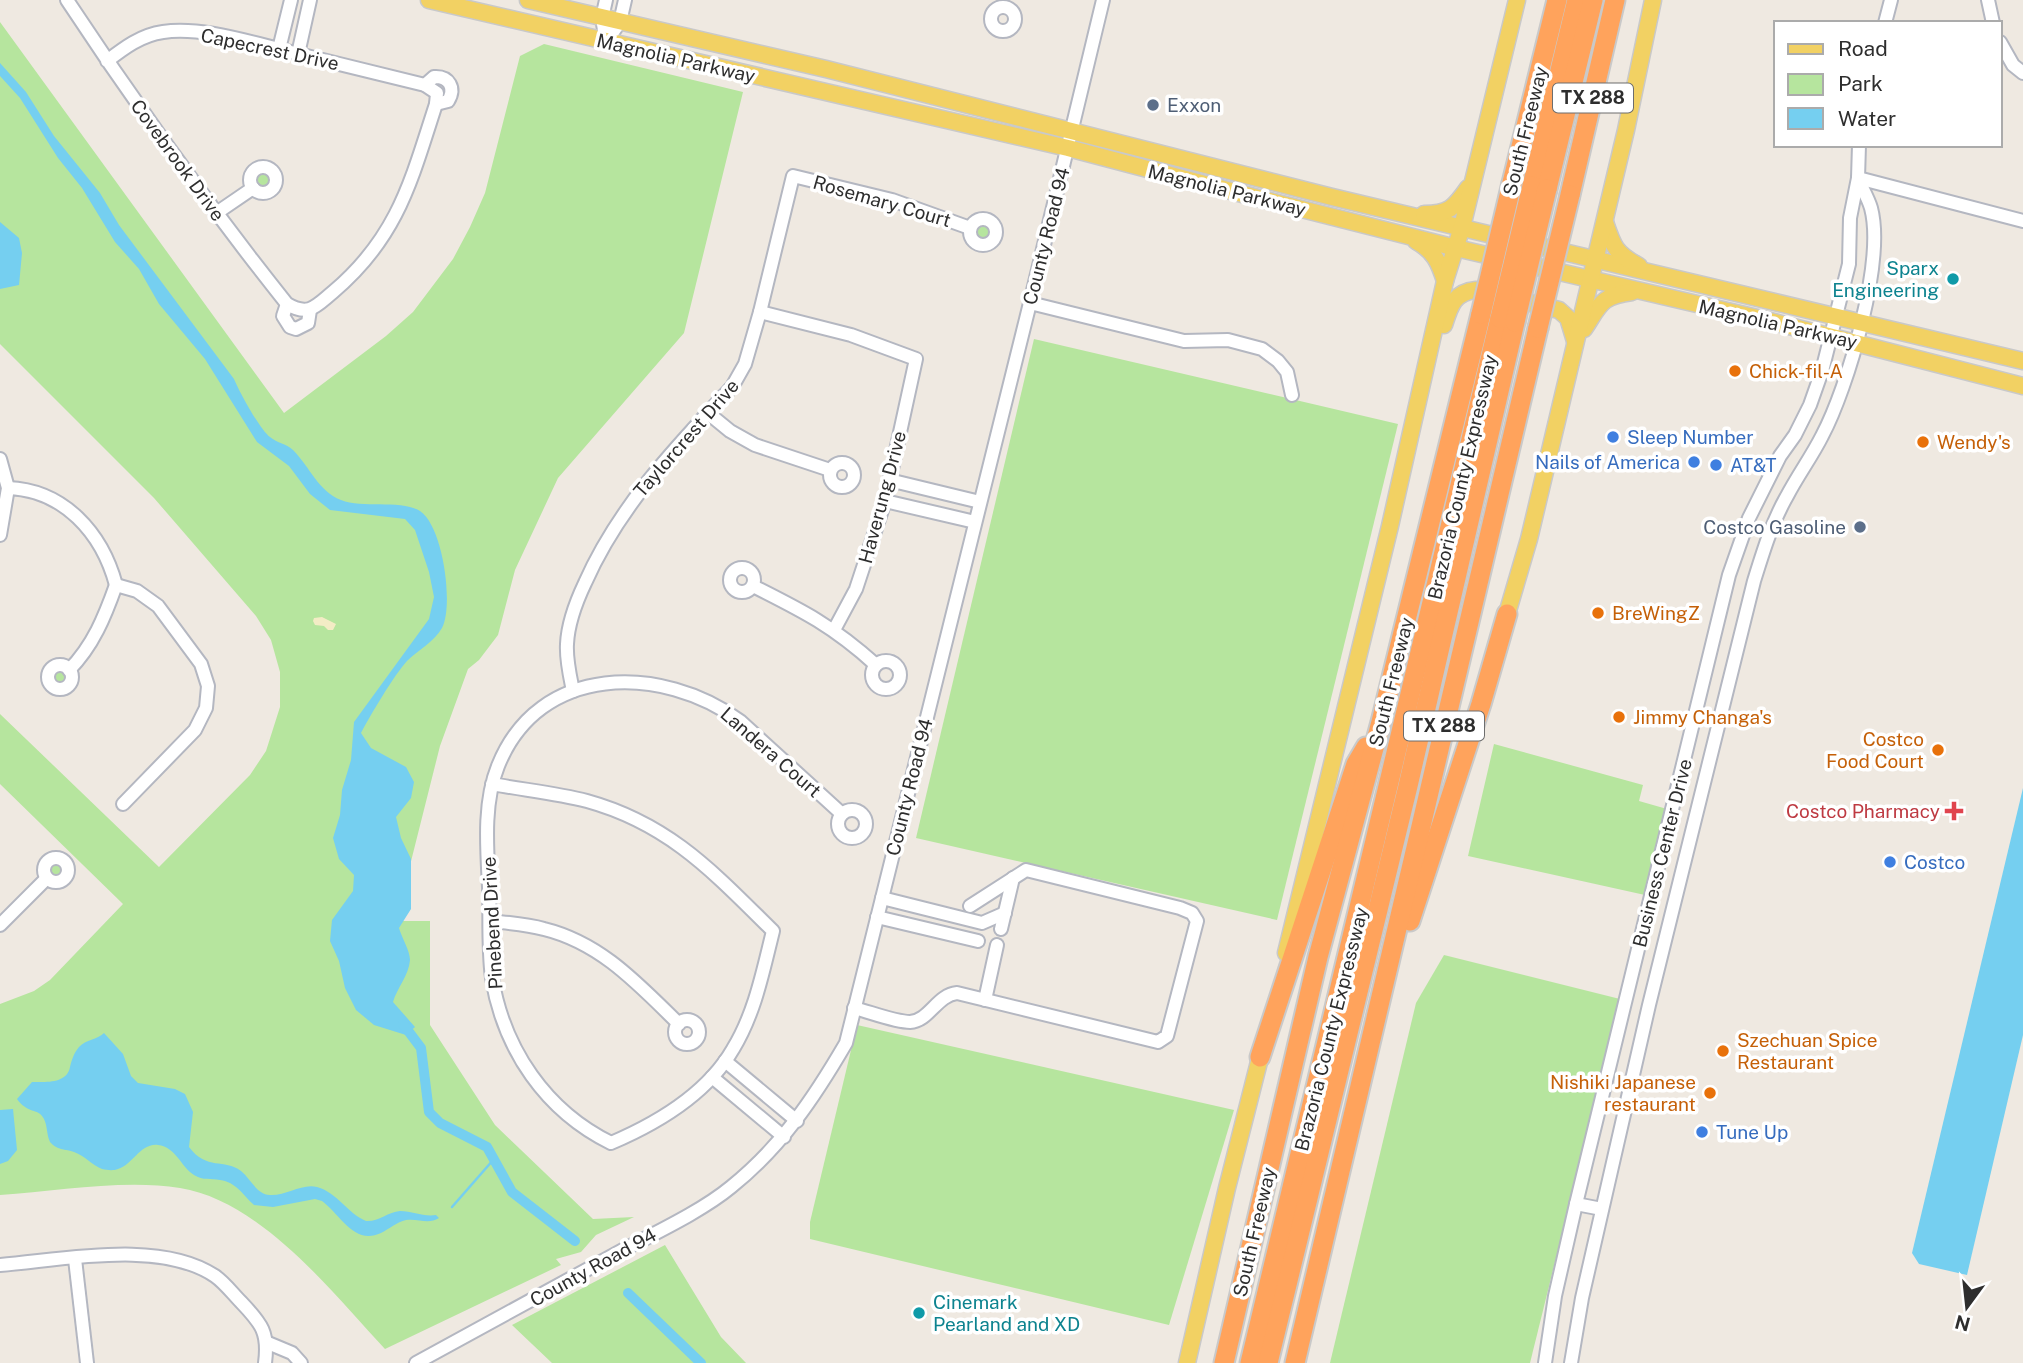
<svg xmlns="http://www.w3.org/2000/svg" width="2023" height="1363" font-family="'Public Sans',sans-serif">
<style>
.green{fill:#b6e59e}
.sand{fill:#f3ecc5}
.water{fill:#75cff0}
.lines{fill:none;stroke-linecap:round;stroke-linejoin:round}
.stream{stroke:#75cff0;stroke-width:2.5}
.canal{stroke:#75cff0;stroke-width:10}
.minor-casing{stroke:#b4b7c1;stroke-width:16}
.major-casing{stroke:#c9c9c9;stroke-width:19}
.highway-casing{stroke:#c9c9c9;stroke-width:23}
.minor{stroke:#fff;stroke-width:12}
.major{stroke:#f2d163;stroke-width:16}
.highway{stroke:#ffa35c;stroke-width:19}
.highway-bridge-casing{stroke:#c9c9c9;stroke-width:23;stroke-linecap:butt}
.highway-bridge{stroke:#ffa35c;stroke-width:19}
.service-dot{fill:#5c6f8a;stroke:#fff;stroke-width:2.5}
.culture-dot{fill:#0f9aa8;stroke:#fff;stroke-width:2.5}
.food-dot{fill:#e8710a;stroke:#fff;stroke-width:2.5}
.shop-dot{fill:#3f7fe0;stroke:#fff;stroke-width:2.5}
.health-dot{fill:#e0444e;stroke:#fff;stroke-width:2.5}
.labels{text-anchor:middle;stroke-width:7;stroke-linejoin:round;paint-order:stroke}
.shield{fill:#fff;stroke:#6d6d6d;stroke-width:2}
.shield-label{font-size:18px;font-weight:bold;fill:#2e2e2e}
.street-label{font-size:19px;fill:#2e2e2e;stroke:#fff}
.service-label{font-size:19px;fill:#4e5e75;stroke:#fff;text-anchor:start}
.culture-label{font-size:19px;fill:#0d838f;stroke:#fff;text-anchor:end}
.food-label{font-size:19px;fill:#c56008;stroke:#fff;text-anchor:start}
.shop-label{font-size:19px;fill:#366cbe;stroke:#fff;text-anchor:start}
.health-label{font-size:19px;fill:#be3a42;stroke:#fff;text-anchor:end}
</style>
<rect width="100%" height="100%" fill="#efe9e1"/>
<g class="green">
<path d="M0 22 284 413 386 336 413 312 453 259 470 227 485 193 520 56 544 44 743 92 684 333 558 478 515 570 498 635 479 660 468 669 440 746 396 921H430V1025L495 1125 593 1219 634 1217 596 1235 581 1252 556 1259 561 1265 385 1349C332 1292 261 1201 180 1188 125 1179 57 1191 0 1195V1004L34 991 50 980 123 904 0 784V714L159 867 250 775 266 751 280 707V672L271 640 256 616 154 498 0 344Z"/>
<circle cx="261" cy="179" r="12"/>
<circle cx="984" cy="233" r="12"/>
<polygon points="1034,339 1398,424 1277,920 916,838"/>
<circle cx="61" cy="677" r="12"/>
<polygon points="1494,744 1643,785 1639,801 1667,809 1645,895 1468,856"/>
<circle cx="56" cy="871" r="12"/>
<polygon points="1444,955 1620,999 1530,1363 1330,1363 1416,1003"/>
<polygon points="857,1025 1234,1110 1169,1325 810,1239 810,1222"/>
<polygon points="665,1245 721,1337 746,1363 552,1363 512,1325"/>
</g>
<polygon class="sand" points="322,617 336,624 333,630 328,630 324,626 315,625 313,621 314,618"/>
<g class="water">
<path d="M0 63 26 92 54 136 100 193 119 225 234 379C239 391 260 430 270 437 277 443 287 444 293 450 310 467 318 491 341 500 363 509 400 499 420 511 443 526 454 605 442 628 434 642 418 650 407 661 394 675 370 716 361 733L371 748 406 767 414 782 411 798 396 817 401 838 411 859V909L399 928C402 938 410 951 410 960 409 975 397 988 393 1002L415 1027 406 1035 374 1025 356 1010 345 988 339 961 330 941 332 920 353 891 354 875 339 859 333 838 340 815 342 790 351 760 354 722 429 619 434 597 429 572 415 530 405 519 330 510 310 494 289 466 257 442 205 359 159 304 139 269 115 242 82 188 58 158 20 98 0 76Z"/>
<polygon points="0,222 19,238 22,253 19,285 0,289"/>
<polygon points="2023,788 2023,1035 1967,1275 1919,1264 1912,1253"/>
<path d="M104 1033 123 1054 131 1076 138 1083 175 1089 185 1094 193 1112 189 1147C207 1171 224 1158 241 1171 251 1179 256 1194 270 1195 286 1196 302 1183 317 1187 338 1193 347 1213 366 1221 378 1222 388 1212 400 1211 413 1211 423 1217 436 1215L439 1218C428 1225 418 1218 406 1220 397 1222 389 1229 381 1233 354 1246 340 1214 322 1201L315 1199 273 1207 254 1205C243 1195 236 1182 220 1180 211 1178 203 1181 194 1175 181 1167 176 1147 158 1145 140 1143 133 1165 118 1169 113 1171 107 1170 102 1169 92 1165 85 1156 74 1152 66 1149 56 1150 50 1142 46 1134 48 1123 42 1116 37 1109 27 1113 17 1099L32 1082C45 1082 67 1084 70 1067 72 1059 74 1053 79 1047 86 1039 97 1040 104 1033Z"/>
<polygon points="13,1109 17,1150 8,1161 0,1164 0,1110"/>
</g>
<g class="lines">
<polyline class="stream" points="452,1207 494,1159"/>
<g class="canal">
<polyline points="403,1024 421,1048 429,1112 440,1123 487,1147 512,1192 575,1241"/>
<polyline points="628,1293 701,1363"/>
</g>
<defs>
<g id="minor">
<path d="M67 0C136 105 209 206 287 304 309 317 316 306 333 292 398 237 411 181 436 104L437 93 425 85C381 74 338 64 295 53 255 44 203 26 163 32 141 35 124 48 107 61"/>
<polyline points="1988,0 1993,23"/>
<circle cx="1003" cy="19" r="12"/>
<polyline points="1885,23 1891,0"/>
<polyline points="606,42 620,22 625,0"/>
<polyline points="606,42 602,18 606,0"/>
<polyline points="2000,42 2013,65 2023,73"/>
<polyline points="279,49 291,0"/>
<polyline points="298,54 310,0"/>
<path d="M425 85 434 77C449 76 456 88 448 101L436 104"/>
<circle cx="263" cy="180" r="13"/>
<polyline points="1858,178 2023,221"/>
<polyline points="215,214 253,188"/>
<circle cx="983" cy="232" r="13"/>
<polyline points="1030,303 1184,341 1228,340 1262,349 1278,361 1287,372 1292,395"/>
<polyline points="287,304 283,316 290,327 296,329 308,323 310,310"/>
<polyline points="760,312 851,335 916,359 885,501 856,589 834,630"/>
<polyline points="708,413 730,431 755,445 830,470"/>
<polyline points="0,459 8,488 0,535"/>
<circle cx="842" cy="475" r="12"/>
<polyline points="889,480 980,502"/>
<path d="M8 488C64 490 102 533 116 585"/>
<polyline points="885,501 975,522"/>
<circle cx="742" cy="580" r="12"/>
<polyline points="116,585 137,591 158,606 201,664 208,686 206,708 195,730 123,804"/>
<path d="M753 586C803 611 833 626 876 665"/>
<circle cx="886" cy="675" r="14"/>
<circle cx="60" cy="677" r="12"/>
<path d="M69 670C93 646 105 616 116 585"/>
<path d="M573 691C570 676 566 660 567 644 568 622 576 602 585 583 619 506 676 447 732 387L745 364 760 312 793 176 892 200 970 228"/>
<path d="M492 784C524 790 556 793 587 801 670 824 714 873 773 931 763 971 755 1013 733 1049 707 1094 658 1123 611 1143 546 1111 504 1050 492 978 488 948 490 917 489 887 487 848 483 803 498 766 539 663 662 664 740 721L842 814"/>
<circle cx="852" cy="824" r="14"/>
<circle cx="56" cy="870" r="12"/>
<polyline points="882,898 982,923 1005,913"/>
<polyline points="877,917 978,941"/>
<path d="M490 921C508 923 526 924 544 929 601 943 638 984 679 1024"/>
<polyline points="0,925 47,878"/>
<polyline points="1001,929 1013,878"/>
<polyline points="985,1000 997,945"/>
<path d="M854 1008C870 1012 895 1022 910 1022 929 1021 937 995 957 993L1158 1042 1167 1036 1197 921 1192 913 1180 908 1026 870 970 906"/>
<circle cx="687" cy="1032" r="12"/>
<polyline points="725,1061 797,1121"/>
<polyline points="712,1077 784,1137"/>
<polyline points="1576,1204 1602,1209"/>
<polyline points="75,1259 87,1363"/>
<path d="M0 1265C63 1260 160 1239 215 1276 225 1283 233 1294 241 1302 262 1324 269 1333 265 1363"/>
<polyline points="268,1343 292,1353 301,1363"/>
<path d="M416 1363C485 1326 553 1288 621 1251 655 1233 702 1211 731 1187 781 1147 814 1098 846 1043L1030 303 1103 0"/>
<polyline points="1545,1363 1555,1296 1576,1204 1729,575 1749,518 1780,456 1795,435 1810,405 1822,371 1849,264 1850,218 1858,178 1859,145"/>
<path d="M1571 1363 1582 1298 1649 1005 1754 581C1763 552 1772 522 1787 496 1798 475 1812 456 1822 436 1848 387 1885 261 1871 208 1868 198 1862 188 1858 179"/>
</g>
<g id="major">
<polyline points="429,0 1068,148 1254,197 1456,248 1766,320 2023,386"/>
<polyline points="528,0 826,69 1332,197 2023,361"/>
<path d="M1424 214C1449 214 1454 208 1468 188"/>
<path d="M1605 222C1613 246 1615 253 1639 266"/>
<path d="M1416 241C1434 251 1439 262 1445 281"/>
<path d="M1444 325C1450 306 1454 292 1476 290L1559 310 1568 318 1575 341"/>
<path d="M1584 329C1600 305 1600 296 1632 292"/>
<polyline points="1507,614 1529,539 1626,130 1653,0"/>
<polyline points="1286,953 1390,526 1445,281 1462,227 1517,0"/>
<polyline points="1187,1363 1227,1188 1263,1046"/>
</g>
<g id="highway">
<polyline points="1512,183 1557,0"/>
<polyline points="1532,186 1577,0"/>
<polyline points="1547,189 1593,0"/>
<polyline points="1570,195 1615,0"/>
<polyline points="1410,921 1481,704 1507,614"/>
<polyline points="1260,1057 1356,764 1366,747"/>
<polyline points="1224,1363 1318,957 1381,722 1481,314"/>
<polyline points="1250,1363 1500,318"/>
<polyline points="1268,1363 1408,786 1515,322"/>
<polyline points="1295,1363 1538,328"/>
</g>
</defs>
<use href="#minor" class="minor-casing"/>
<use href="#major" class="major-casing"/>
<use href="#highway" class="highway-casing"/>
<use href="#minor" class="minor"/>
<use href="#major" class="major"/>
<use href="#highway" class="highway"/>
<defs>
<g id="highway-bridge">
<polyline points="1481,314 1512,183"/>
<polyline points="1500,318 1532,186"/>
<polyline points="1515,322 1547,189"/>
<polyline points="1538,328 1570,195"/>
</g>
</defs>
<use href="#highway-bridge" class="highway-bridge-casing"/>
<use href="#highway-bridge" class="highway-bridge"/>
</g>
<g class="service-dot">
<circle cx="1153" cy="105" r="7"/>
<circle cx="1860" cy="527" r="7"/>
</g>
<g class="culture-dot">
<circle cx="1953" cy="279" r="7"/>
<circle cx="919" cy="1313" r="7"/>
</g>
<g class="food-dot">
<circle cx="1735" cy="371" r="7"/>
<circle cx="1923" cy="442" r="7"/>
<circle cx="1598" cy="613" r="7"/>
<circle cx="1619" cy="717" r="7"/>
<circle cx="1938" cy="750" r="7"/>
<circle cx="1723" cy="1051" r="7"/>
<circle cx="1710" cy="1093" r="7"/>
</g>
<g class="shop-dot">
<circle cx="1613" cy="437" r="7"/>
<circle cx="1694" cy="462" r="7"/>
<circle cx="1716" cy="465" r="7"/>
<circle cx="1890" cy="862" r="7"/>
<circle cx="1702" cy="1132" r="7"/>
</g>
<path class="health-dot" d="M1950.5 800.5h7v7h7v7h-7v7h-7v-7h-7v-7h7z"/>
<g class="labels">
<g class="shield">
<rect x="1553" y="83.5" width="80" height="29" rx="5"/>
<rect x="1404" y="711.5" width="80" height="29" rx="5"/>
</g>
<g class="shield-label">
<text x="1593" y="104">TX 288</text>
<text x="1444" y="732">TX 288</text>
</g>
<g class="street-label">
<text transform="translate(270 49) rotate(12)" y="7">Capecrest Drive</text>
<text transform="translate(676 58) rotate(13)" y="7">Magnolia Parkway</text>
<text transform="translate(1525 131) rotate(-76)" y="7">South Freeway</text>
<text transform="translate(178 160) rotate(54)" y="7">Covebrook Drive</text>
<text transform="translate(1227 190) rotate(14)" y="7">Magnolia Parkway</text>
<text transform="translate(882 201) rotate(16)" y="7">Rosemary Court</text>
<text transform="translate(1046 236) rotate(-76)" y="7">County Road 94</text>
<text transform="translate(1778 324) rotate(13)" y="7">Magnolia Parkway</text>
<text transform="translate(686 438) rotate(-49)" y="7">Taylorcrest Drive</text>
<text transform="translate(1462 477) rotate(-77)" y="7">Brazoria County Expressway</text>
<text transform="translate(882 497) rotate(-75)" y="7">Haverung Drive</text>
<text transform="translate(1391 682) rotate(-76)" y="7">South Freeway</text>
<text transform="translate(771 752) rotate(41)" y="7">Landera Court</text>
<text transform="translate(909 787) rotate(-76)" y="7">County Road 94</text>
<text transform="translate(1662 853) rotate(-76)" y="7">Business Center Drive</text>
<text transform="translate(492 923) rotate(-93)" y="7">Pinebend Drive</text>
<text transform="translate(1331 1029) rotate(-76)" y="7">Brazoria County Expressway</text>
<text transform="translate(1254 1232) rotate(-77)" y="7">South Freeway</text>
<text transform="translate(593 1267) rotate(-29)" y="7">County Road 94</text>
</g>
<g class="service-label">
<text x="1167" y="112">Exxon</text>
<text x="1846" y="534" text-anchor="end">Costco Gasoline</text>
</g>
<g class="culture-label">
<text x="1939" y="275">Sparx<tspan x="1939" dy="22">Engineering</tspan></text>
<text x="933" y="1309" text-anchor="start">Cinemark<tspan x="933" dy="22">Pearland and XD</tspan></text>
</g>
<g class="food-label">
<text x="1749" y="378">Chick-fil-A</text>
<text x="1937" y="449">Wendy's</text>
<text x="1612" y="620">BreWingZ</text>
<text x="1633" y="724">Jimmy Changa's</text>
<text x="1924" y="746" text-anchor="end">Costco<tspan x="1924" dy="22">Food Court</tspan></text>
<text x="1737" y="1047">Szechuan Spice<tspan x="1737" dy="22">Restaurant</tspan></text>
<text x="1696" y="1089" text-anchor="end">Nishiki Japanese<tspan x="1696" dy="22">restaurant</tspan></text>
</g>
<g class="shop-label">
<text x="1627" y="444">Sleep Number</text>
<text x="1680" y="469" text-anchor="end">Nails of America</text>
<text x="1730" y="472">AT&amp;T</text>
<text x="1904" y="869">Costco</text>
<text x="1716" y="1139">Tune Up</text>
</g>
<g class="health-label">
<text x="1940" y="818">Costco Pharmacy</text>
</g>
</g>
<rect x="1774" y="21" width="228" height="126" fill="#ffffff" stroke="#ababab" stroke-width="2"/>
<rect x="1788" y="44" width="35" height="10" fill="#f2d163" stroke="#ababab" stroke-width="2"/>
<text x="1838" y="56" font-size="21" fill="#2e2e2e">Road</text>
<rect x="1788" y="74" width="35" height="21" fill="#b6e59e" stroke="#ababab" stroke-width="2"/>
<text x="1838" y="91" font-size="21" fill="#2e2e2e">Park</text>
<rect x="1788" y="108" width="35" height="21" fill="#75cff0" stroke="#ababab" stroke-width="2"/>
<text x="1838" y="126" font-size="21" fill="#2e2e2e">Water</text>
<g transform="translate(1967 1307) rotate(195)" stroke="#ffffff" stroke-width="5" paint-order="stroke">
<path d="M0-5L12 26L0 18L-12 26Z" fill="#2e2e2e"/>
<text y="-10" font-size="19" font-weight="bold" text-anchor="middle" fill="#2e2e2e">N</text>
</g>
</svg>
